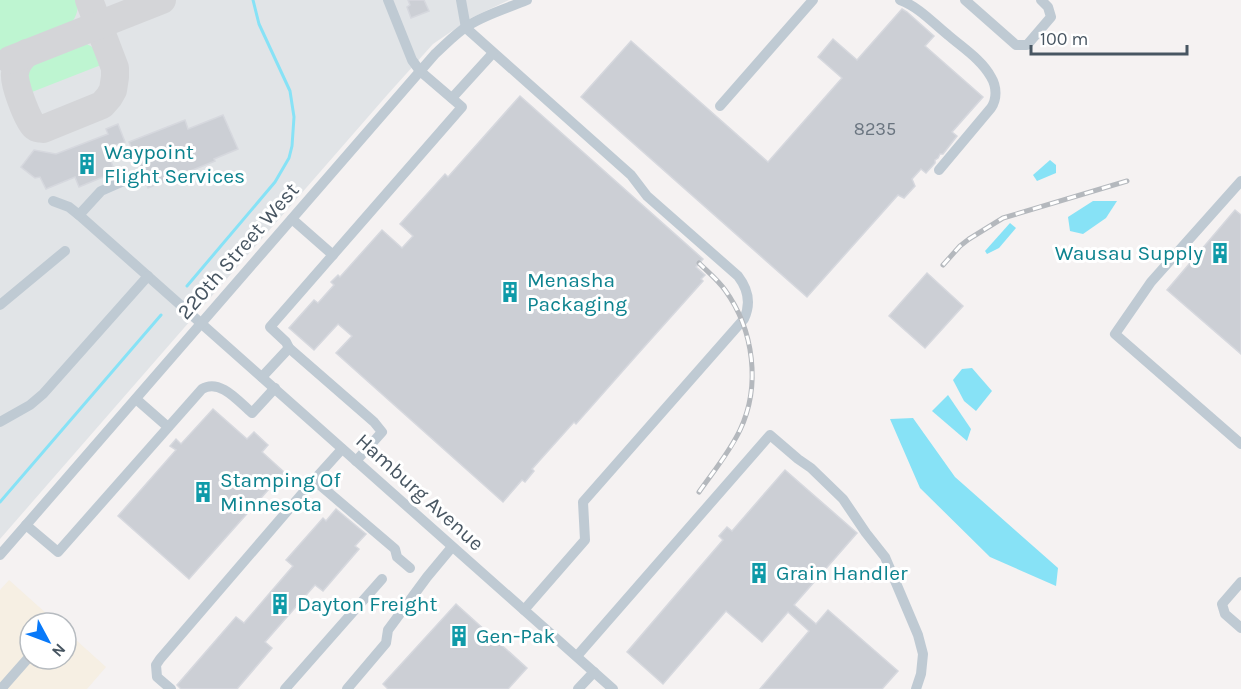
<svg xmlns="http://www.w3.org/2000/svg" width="1241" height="689" font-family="Karla,sans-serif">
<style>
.airport{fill:#e1e4e7}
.green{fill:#bef5d1}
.sand{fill:#f6efe3}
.water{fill:#87e2f6}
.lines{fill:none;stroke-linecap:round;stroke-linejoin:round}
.stream{stroke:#87e2f6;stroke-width:3}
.taxiway{stroke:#d4d5d8;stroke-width:28}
.building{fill:#cccfd5;stroke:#d6d8de;stroke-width:1.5}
.minor{stroke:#bfcad3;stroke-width:10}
.rail-casing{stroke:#b4b8bd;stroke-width:5}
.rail{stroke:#fff;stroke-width:3;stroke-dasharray:9;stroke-linecap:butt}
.labels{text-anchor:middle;stroke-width:6;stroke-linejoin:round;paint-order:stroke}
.number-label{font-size:18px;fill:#69747f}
.culture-label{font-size:21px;fill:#0d838f;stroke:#fff;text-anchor:start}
.street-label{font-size:21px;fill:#485662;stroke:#fff}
</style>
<rect width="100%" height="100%" fill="#f5f2f2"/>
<polygon class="airport" points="0,0 509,0 471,18 433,44 388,94 0,539"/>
<g class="green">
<path d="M0 0H78C78 7 78 12 74 19 66 33 17 47 0 54Z"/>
<path d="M84 43C94 47 104 53 101 65L32 92 27 88 24 78 32 63Z"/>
</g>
<polygon class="sand" points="9,580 57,623 30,623 30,659 66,659 66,631 106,667 87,689 0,689 0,590"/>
<g class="water">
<polygon points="1050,160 1056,165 1056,173 1037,181 1033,175"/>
<polygon points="1093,201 1117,201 1106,218 1083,234 1070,231 1068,217"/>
<polygon points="1010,223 1016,228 999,248 987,254 985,251"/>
<polygon points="972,368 992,391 976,411 964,401 953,380 962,369"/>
<polygon points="948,395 971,429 967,441 932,411"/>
<polygon points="913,418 955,477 1058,568 1056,586 990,557 920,488 890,419"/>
</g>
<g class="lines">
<g class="stream">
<polyline points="187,286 275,182 289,158 292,146 294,117 290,91 259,24 253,0"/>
<polyline points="0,502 161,315"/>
</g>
<g class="taxiway">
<path d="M27 53C21 58 16 65 15 73 13 82 27 119 34 126 37 129 39 128 43 129L102 105 109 97 113 90 115 77V68L89 0"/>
<polyline points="10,60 162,0"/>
</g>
</g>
<g class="building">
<polygon points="408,0 424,0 429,11 411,18 407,7 410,5"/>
<polygon points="902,9 907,12 934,36 925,46 983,97 952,132 957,136 943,154 940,154 938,158 935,160 935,163 926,173 921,169 912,179 915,186 904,198 898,195 807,297 581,97 631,41 768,162 842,78 818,57 833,39 857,60"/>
<polygon points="520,96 703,259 696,267 705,275 701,279 703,281 636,356 576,424 574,422 532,469 534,471 525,482 522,480 503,502 336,353 352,336 338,324 314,350 289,328 314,300 318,303 334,285 331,282 338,275 340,277 382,230 402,248 413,236 400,224 445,174 448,177"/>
<polygon points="223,115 238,149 214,159 215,161 148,188 129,142 185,120 188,129"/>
<polygon points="118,124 125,142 106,148 115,172 79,187 75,177 46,189 40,177 35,178 21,167 34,150 56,154 108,134 106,129"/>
<polygon points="1235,210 1241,215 1241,354 1167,290"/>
<polygon points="927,273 963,306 925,348 889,316"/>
<polygon points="213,409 247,439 254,432 268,445 262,452 284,472 189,579 118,516 176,450 170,446 176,439 181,444"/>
<polygon points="785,470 857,533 794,605 816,624 828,610 898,671 882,689 760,689 809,631 788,612 762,642 726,611 663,684 627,652 723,540 719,536 727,527 732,531"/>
<polygon points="336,509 366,534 355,546 359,549 323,591 315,585 265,642 272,648 237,689 181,689 177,685 236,617 244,623 293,566 286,560 323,518 326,521"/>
<polygon points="456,604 527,668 508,689 388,689 383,684"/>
</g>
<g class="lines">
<g class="minor">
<path d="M461 0 466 28 631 175 647 196 738 276C748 289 751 304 744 319L583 502 585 540 524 610"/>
<path d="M900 0C919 7 933 23 948 35 963 48 982 60 991 77 997 87 997 99 991 108L939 170"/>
<polyline points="965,0 1016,45 1027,45 1051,17 1048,7 1041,0"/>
<polyline points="452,98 493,53"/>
<polyline points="720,106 813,0"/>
<polyline points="1241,181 1151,282 1115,334 1241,444"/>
<polyline points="53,201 69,207 79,215 613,689"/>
<polyline points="79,215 101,191 126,180"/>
<polyline points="292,219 333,255"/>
<polyline points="0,305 65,251"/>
<polyline points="262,377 289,348"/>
<polyline points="136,399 168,427"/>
<polyline points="0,422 30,405 43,394 148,276"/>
<polyline points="342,449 314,480 395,549 397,557 410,568"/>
<polyline points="356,461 382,432 374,422 289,348 286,342 270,327 462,107 420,71 412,60 388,0"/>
<path d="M26 525 58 552 202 389C220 378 239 402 252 413L275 388"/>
<path d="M0 555 435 54C446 44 456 33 469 25 487 14 508 8 527 0"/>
<polyline points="1241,582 1222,604 1225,614 1241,628"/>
<polyline points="577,656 770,435 798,459 811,468 843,499 866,533 885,557 918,635 923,654 921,674 916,689"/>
<polyline points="1,689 30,656"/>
<polyline points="171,689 157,677 156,665 160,659 314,480"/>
<polyline points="285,689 382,579"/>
<polyline points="347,689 386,643 388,630 427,577 452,547"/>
<polyline points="578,689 594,672"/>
</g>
<defs>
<g id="rail">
<polyline points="943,265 960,246 969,239 1003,218 1127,181"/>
<path d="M699 492C713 472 729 453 740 430 761 386 754 330 725 290 718 280 708 272 699 263"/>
</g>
</defs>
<use href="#rail" class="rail-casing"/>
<use href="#rail" class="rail"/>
</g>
<defs>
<symbol id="building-bare" viewBox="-9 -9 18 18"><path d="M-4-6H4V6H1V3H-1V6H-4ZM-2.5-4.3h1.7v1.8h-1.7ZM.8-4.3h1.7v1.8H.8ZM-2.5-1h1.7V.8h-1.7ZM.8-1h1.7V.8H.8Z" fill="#0f9aa8" stroke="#fff" stroke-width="2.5" paint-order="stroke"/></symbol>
</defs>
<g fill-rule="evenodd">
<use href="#building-bare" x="72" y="149" width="30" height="30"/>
<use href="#building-bare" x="1205" y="238" width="30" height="30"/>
<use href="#building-bare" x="495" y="277" width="30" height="30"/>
<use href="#building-bare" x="188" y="477" width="30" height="30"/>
<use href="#building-bare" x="744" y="558" width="30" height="30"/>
<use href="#building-bare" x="265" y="589" width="30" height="30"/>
<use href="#building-bare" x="444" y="621" width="30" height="30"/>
</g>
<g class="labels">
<g class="number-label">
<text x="875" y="135">8235</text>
</g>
<g class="culture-label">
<text x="104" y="159">Waypoint<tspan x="104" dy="24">Flight Services</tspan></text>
<text x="1203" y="260" text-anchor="end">Wausau Supply</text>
<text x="527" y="287">Menasha<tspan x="527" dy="24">Packaging</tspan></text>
<text x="220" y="487">Stamping Of<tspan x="220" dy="24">Minnesota</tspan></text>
<text x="776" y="580">Grain Handler</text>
<text x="297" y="611">Dayton Freight</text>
<text x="476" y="643">Gen-Pak</text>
</g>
<g class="street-label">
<text transform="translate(238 251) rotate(-49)" y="7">220th Street West</text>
<text transform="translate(420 492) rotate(42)" y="7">Hamburg Avenue</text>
</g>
</g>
<g transform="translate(48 641) rotate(131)"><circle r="28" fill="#ffffff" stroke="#b6bbc0" stroke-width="1.5"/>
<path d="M0-4.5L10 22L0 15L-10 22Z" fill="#0879f9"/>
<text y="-9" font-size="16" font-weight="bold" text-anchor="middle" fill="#485662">N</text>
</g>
<path d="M1031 45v9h156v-9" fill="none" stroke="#485662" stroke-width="3"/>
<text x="1040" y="45" font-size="18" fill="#485662" stroke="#ffffff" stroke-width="4.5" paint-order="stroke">100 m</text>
</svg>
